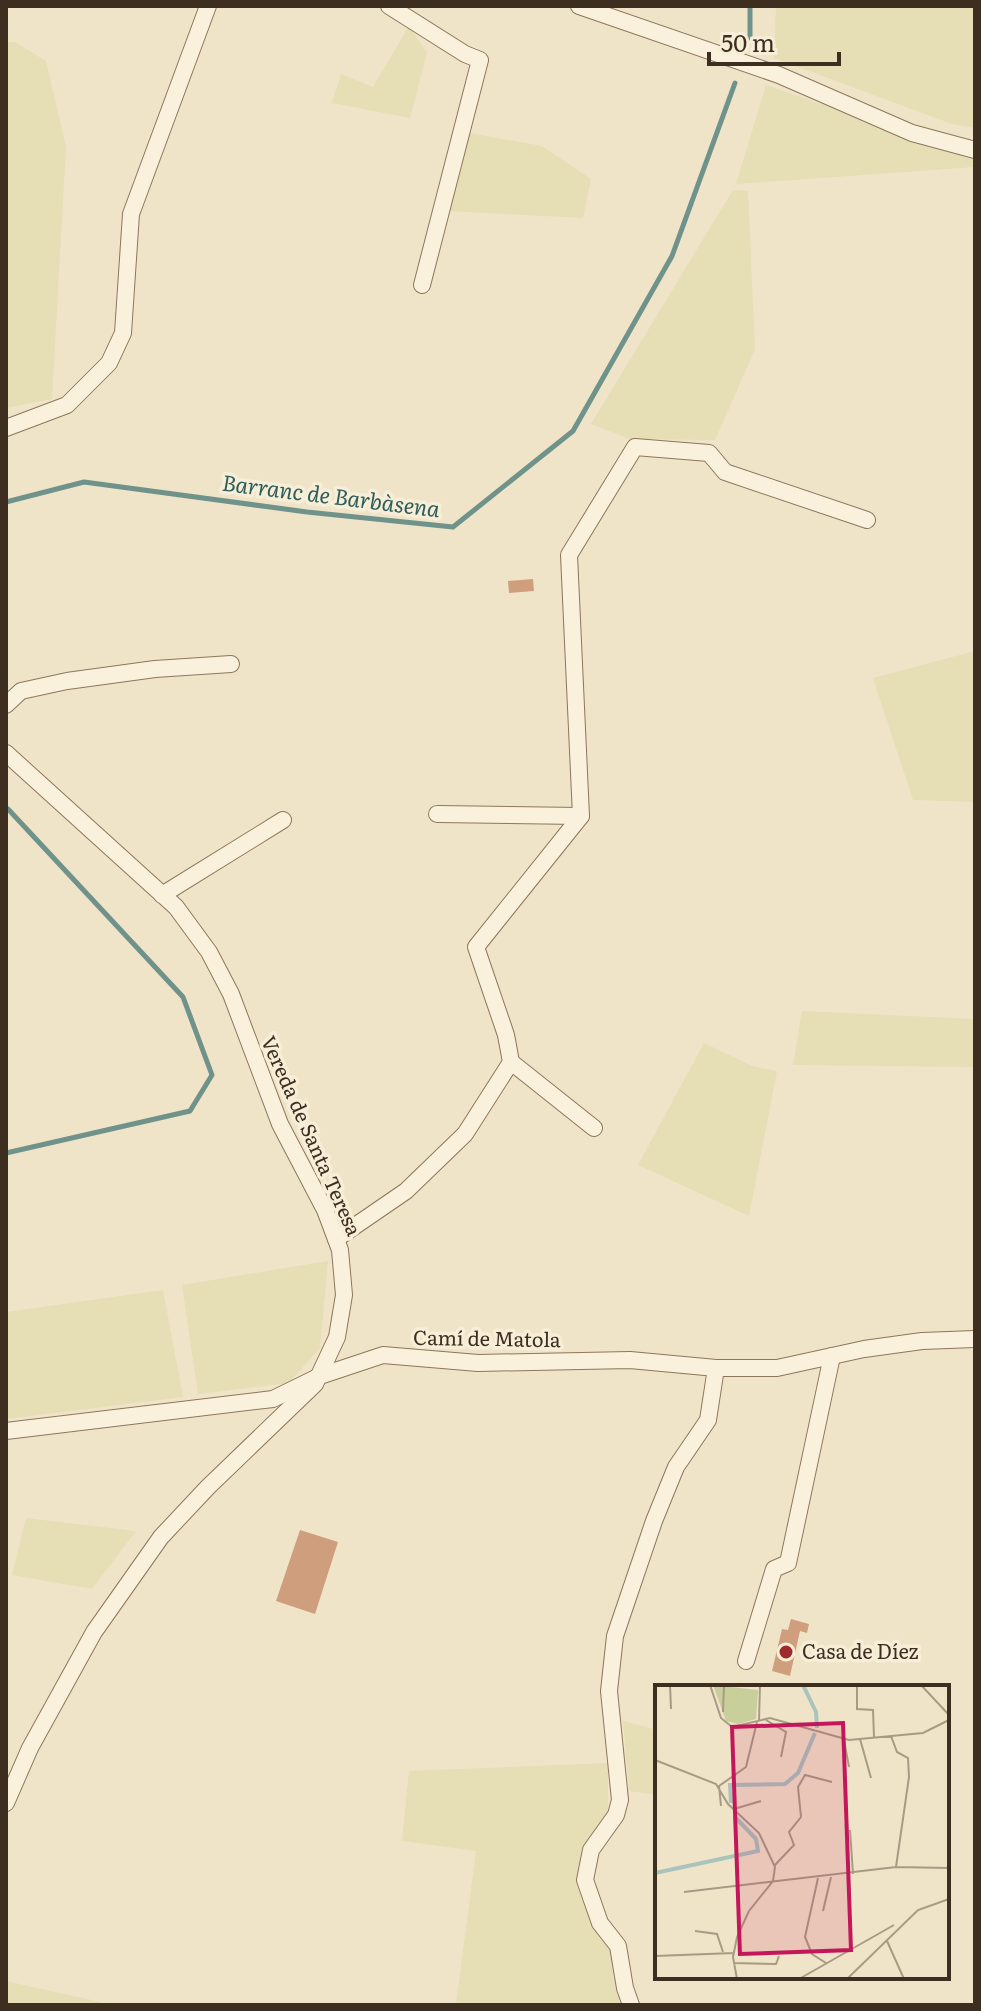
<svg xmlns="http://www.w3.org/2000/svg" width="981" height="2011" font-family="Literata,serif">
<style>
.farmland{fill:#e6deb5}
.lines{fill:none;stroke-linecap:round;stroke-linejoin:round}
.stream{stroke:#6f938a;stroke-width:5}
.building{fill:#cf9f7d}
.minor-casing{stroke:#8d765c;stroke-width:18}
.minor{stroke:#faf1dc;stroke-width:16}
.poi-dot{fill:#9e2a2b;stroke:#f7eed8;stroke-width:3}
.labels{text-anchor:middle;stroke-width:7;stroke-linejoin:round;paint-order:stroke}
.street-label{font-size:20px;fill:#3d2e20;stroke:#f7eed8}
.poi-label{font-size:20px;fill:#3d2e20;stroke:#f7eed8;text-anchor:start}
.water-label{font-size:22px;font-style:italic;fill:#2f5d5a;stroke:#f7eed8}
.inset-river{fill:none;stroke:#a9c4bc;stroke-width:4}
.inset-road{fill:none;stroke:#a89b85;stroke-width:2}
.view{fill:#c2185b;fill-opacity:0.15;stroke:#c2185b;stroke-width:4}
.inset-edge{fill:none;stroke:#3d2e20;stroke-width:4}
</style>
<rect width="100%" height="100%" fill="#f0e4c8"/>
<g class="farmland">
<polygon points="776,6 975,6 975,128 952,124 774,58"/>
<polygon points="409,26 427,53 410,118 332,103 341,74 373,87"/>
<polygon points="6,42 15,42 46,61 66,147 52,399 6,408"/>
<polygon points="766,85 975,157 975,167 736,184"/>
<polygon points="470,133 542,146 591,179 583,218 447,211"/>
<polygon points="733,190 748,191 755,349 715,440 630,439 591,424"/>
<polygon points="975,651 975,802 913,800 873,678"/>
<polygon points="802,1011 975,1019 975,1067 793,1065"/>
<polygon points="704,1043 752,1066 777,1071 749,1216 638,1165"/>
<polygon points="328,1261 320,1348 289,1383 198,1394 182,1285"/>
<polygon points="163,1290 183,1397 6,1419 6,1312"/>
<polygon points="26,1518 136,1531 92,1589 12,1575"/>
<polygon points="623,1721 657,1730 657,1795 629,1791"/>
<polygon points="608,1763 608,1820 582,1848 576,1884 588,1915 613,1954 613,1977 622,2005 456,2005 476,1851 402,1841 409,1771"/>
<polygon points="6,1981 114,2005 6,2005"/>
</g>
<g class="lines">
<g class="stream">
<polyline points="750,38 750,6"/>
<polyline points="6,502 84,482 307,512 453,527 573,431 672,256 735,83"/>
<polyline points="6,1153 190,1111 212,1075 183,997 8,809"/>
</g>
</g>
<g class="building">
<polygon points="533,579 534,591 509,593 508,581"/>
<polygon points="300,1530 338,1542 315,1614 276,1601"/>
<polygon points="791,1619 809,1624 807,1633 800,1631 790,1676 772,1671 782,1629 788,1630"/>
</g>
<g class="lines">
<defs>
<g id="minor">
<polyline points="389,6 465,54 480,60 422,285"/>
<polyline points="579,6 779,75 912,133 975,150"/>
<polyline points="6,428 67,405 109,363 123,333 131,214 208,6"/>
<polyline points="6,705 21,691 67,681 155,669 231,664"/>
<polyline points="6,753 176,907 209,952 231,994 280,1124 325,1210 340,1250 344,1295 337,1337 315,1384 208,1487 161,1537 94,1632 30,1748 6,1803"/>
<polyline points="437,814 581,816"/>
<polyline points="162,895 283,820"/>
<polyline points="511,1062 594,1128"/>
<polyline points="336,1239 406,1191 465,1134 511,1062 506,1035 476,947 581,816 569,555 635,447 709,453 725,472 867,520"/>
<polyline points="6,1431 273,1399 320,1376 383,1355 478,1363 630,1360 716,1368 777,1368 864,1349 922,1341 975,1339"/>
<polyline points="746,1661 774,1569 788,1563 832,1356"/>
<polyline points="631,2005 625,1988 618,1946 600,1923 585,1880 591,1850 616,1815 620,1800 609,1691 615,1636 654,1521 676,1467 708,1420 716,1368"/>
</g>
</defs>
<use href="#minor" class="minor-casing"/>
<use href="#minor" class="minor"/>
</g>
<circle class="poi-dot" cx="786" cy="1652" r="8"/>
<g class="labels">
<g class="street-label">
<text transform="translate(311 1136) rotate(66)" y="7">Vereda de Santa Teresa</text>
<text transform="translate(487 1339) rotate(1)" y="7">Camí de Matola</text>
</g>
<g class="poi-label">
<text x="802" y="1659">Casa de Díez</text>
</g>
<g class="water-label">
<text transform="translate(331 496) rotate(7)" y="8">Barranc de Barbàsena</text>
</g>
</g>
<g transform="translate(655 1685)">
<rect width="294" height="294" fill="#f0e4c8"/>
<path d="M58 0 103 5 101 34 83 39 71 36Z" fill="#c9cf9b"/>
<path class="inset-river" d="M148 0 161 27 162 43M76 118 75 100 130 99 143 88 160 48M0 188 103 166 101 154 81 133"/>
<path class="inset-road" d="M15 0 16 24M55 0 66 33 77 42 115 33 194 55 268 48 294 35M202 0V24L218 25 219 52M266 0 294 30M68 27 69 0M111 35 131 47 126 72M104 36 105 0M236 51 242 67 253 73 254 92 241 182M205 54 216 93M189 55 194 82M0 75 61 99 73 119 104 148 120 182 118 196 94 226 82 252 78 272 82 294M66 121 64 101 91 82 102 37M79 124 106 116M195 145 198 189M120 180 139 160 134 147 146 132 143 102 150 90 177 97M163 193 150 252 157 269 171 278M29 207 241 182 294 183M168 226 176 192M40 246 62 249 68 267M232 256 249 294M0 271 79 268M78 278 121 279 124 271M144 294 239 240M192 294 263 225 294 214"/>
<path class="view" d="M188 38 196 265 85 269 77 42Z"/>
<rect width="294" height="294" class="inset-edge"/>
</g>
<rect width="981" height="2011" fill="none" stroke="#3d2e20" stroke-width="16"/>
<path d="M709 52v12h130v-12" fill="none" stroke="#3d2e20" stroke-width="4"/>
<text x="721" y="52" font-size="24" fill="#3d2e20" stroke="#f7eed8" stroke-width="6" paint-order="stroke">50 m</text>
</svg>
